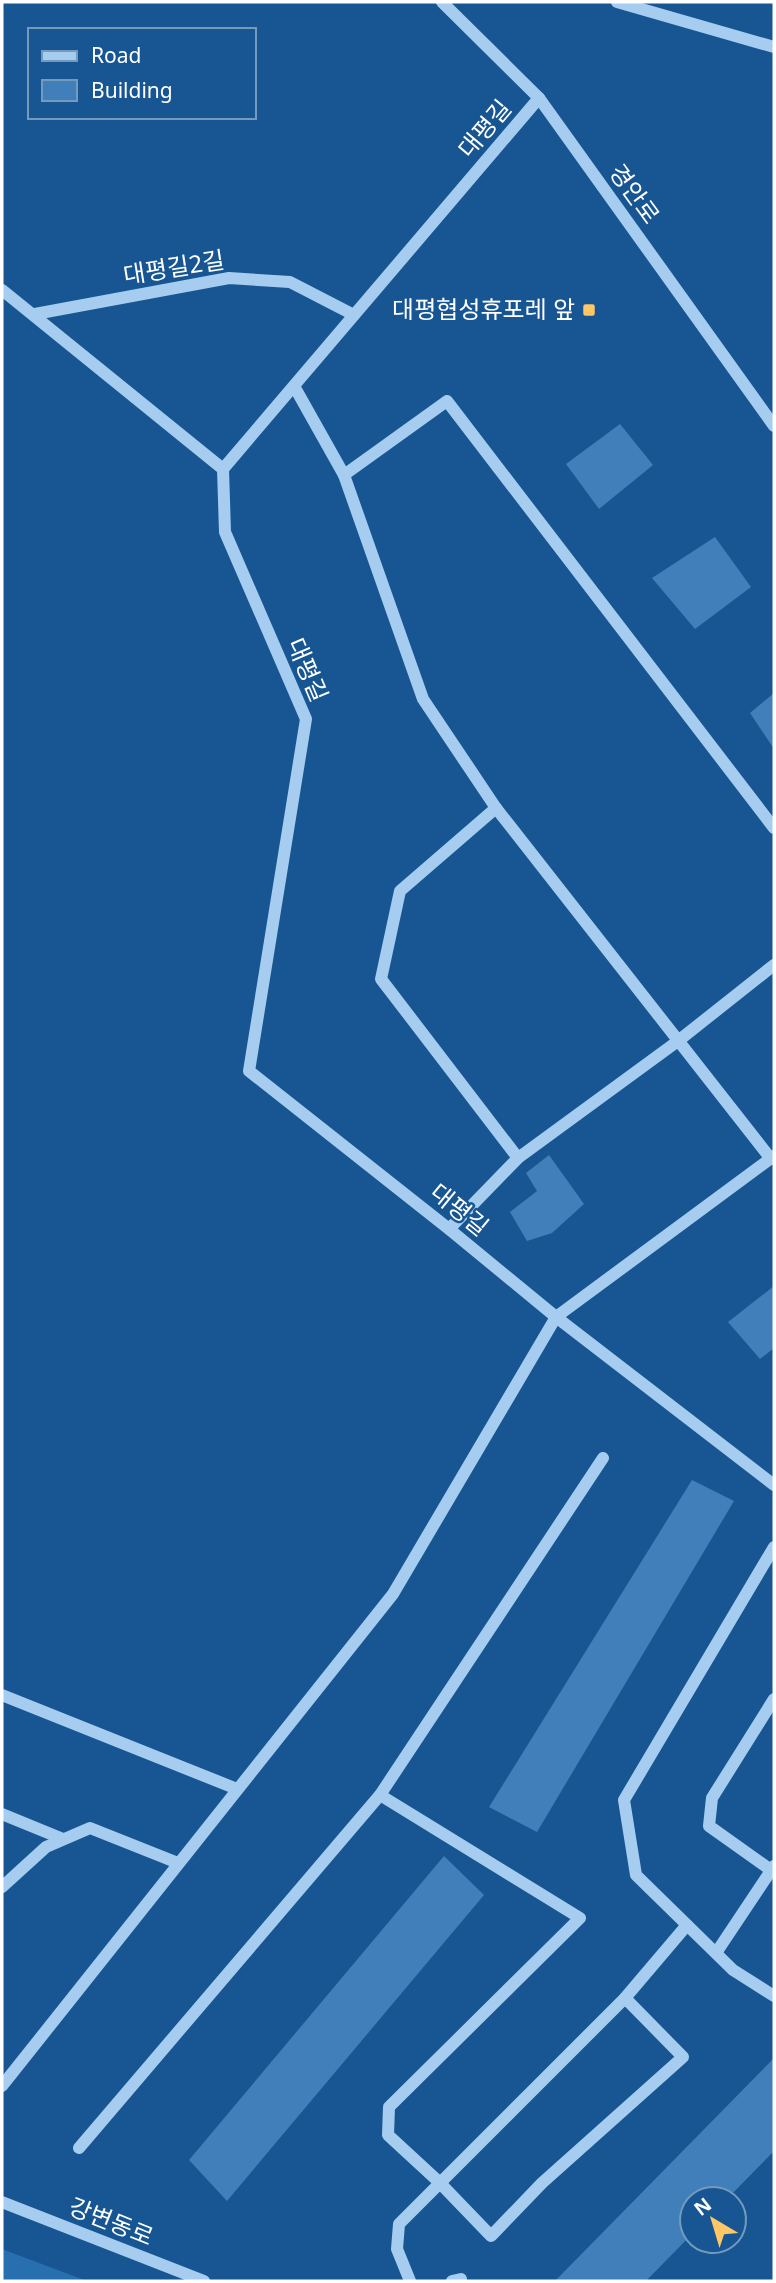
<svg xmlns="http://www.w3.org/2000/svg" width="776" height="2283" font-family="'Noto Sans','Noto Sans KR',sans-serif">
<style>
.green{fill:#276faf}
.building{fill:#407fba}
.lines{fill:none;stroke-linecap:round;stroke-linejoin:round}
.minor{stroke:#a6cdf0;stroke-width:12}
.poi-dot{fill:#ffc765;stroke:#175692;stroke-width:2.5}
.labels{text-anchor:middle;stroke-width:5;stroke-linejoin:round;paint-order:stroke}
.street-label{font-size:24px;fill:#fff;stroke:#175692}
.poi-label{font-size:24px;fill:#fff;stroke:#175692;text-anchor:end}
</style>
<rect width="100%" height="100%" fill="#175692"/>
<polygon class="green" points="2,2249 87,2281 2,2281"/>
<g class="building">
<polygon points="620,424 653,465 599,509 566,464"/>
<polygon points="715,537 751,587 695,629 652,578"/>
<polygon points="774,693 774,749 750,713"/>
<polygon points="549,1155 584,1204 552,1233 527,1241 510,1212 537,1191 526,1173"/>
<polygon points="774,1286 774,1348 760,1359 728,1322"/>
<polygon points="692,1480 734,1501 537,1832 489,1807"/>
<polygon points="444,1856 484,1895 227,2201 189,2160"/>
<polygon points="774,2058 774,2151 727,2199 692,2199 692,2234 646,2281 555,2281"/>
</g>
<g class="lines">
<g class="minor">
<polyline points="442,2 539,98 774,426"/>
<polyline points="617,2 774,47"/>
<polyline points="539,98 223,469 225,532 306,719 249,1071 449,1229 556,1317 774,1485"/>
<polyline points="2,290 223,469"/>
<polyline points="35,314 229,278 290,282 354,315"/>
<polyline points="294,386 344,475 447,401 774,828"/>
<polyline points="344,475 423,699 496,808 771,1159"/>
<polyline points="496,808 400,891 381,979 518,1158"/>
<polyline points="449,1229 518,1158 678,1041 774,965"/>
<polyline points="603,1458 380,1795 580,1918 389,2107 388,2135 439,2182 491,2236 542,2183 683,2057 625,1998"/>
<polyline points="774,1547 624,1800 636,1875 733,1970 774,1996"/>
<polyline points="2,1695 237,1789"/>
<polyline points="2,1814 63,1839"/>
<polyline points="771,1870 709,1826 712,1798 774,1699"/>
<polyline points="2,1887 46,1847 90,1828 178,1863"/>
<polyline points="716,1953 774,1866"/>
<polyline points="2,2086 393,1594 556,1317 774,1156"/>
<polyline points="79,2148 380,1795"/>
<polyline points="2,2202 204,2281"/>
<polyline points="410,2281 397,2249 399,2224 625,1998 687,1925"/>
<polyline points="452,2281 461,2279"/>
</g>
</g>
<rect class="poi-dot" x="582" y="303" width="14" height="14" rx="3.5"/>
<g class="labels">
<g class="street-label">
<text transform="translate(485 129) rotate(-50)" y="8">대평길</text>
<text transform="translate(634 194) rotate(54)" y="8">경안로</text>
<text transform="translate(174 268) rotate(-9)" y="8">대평길2길</text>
<text transform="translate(307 670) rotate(67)" y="8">대평길</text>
<text transform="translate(459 1210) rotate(39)" y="8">대평길</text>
<text transform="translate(111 2222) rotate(22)" y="8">강변동로</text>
</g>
<g class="poi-label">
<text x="575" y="318">대평협성휴포레 앞</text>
</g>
</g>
<rect width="776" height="2283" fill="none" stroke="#ffffff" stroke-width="7"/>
<rect x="28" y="28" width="228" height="91" fill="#175692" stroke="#749abe" stroke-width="2"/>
<rect x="42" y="51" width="35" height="10" fill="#a6cdf0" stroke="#749abe" stroke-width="2"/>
<text x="91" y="63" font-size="21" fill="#ffffff">Road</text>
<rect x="42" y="80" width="35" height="21" fill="#407fba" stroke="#749abe" stroke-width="2"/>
<text x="91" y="98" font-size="21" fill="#ffffff">Building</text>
<g transform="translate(713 2220) rotate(322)"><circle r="33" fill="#175692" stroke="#749abe" stroke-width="2"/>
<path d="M0-5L12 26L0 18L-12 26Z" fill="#ffc765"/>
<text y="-10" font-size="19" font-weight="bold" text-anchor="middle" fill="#ffffff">N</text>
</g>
</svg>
